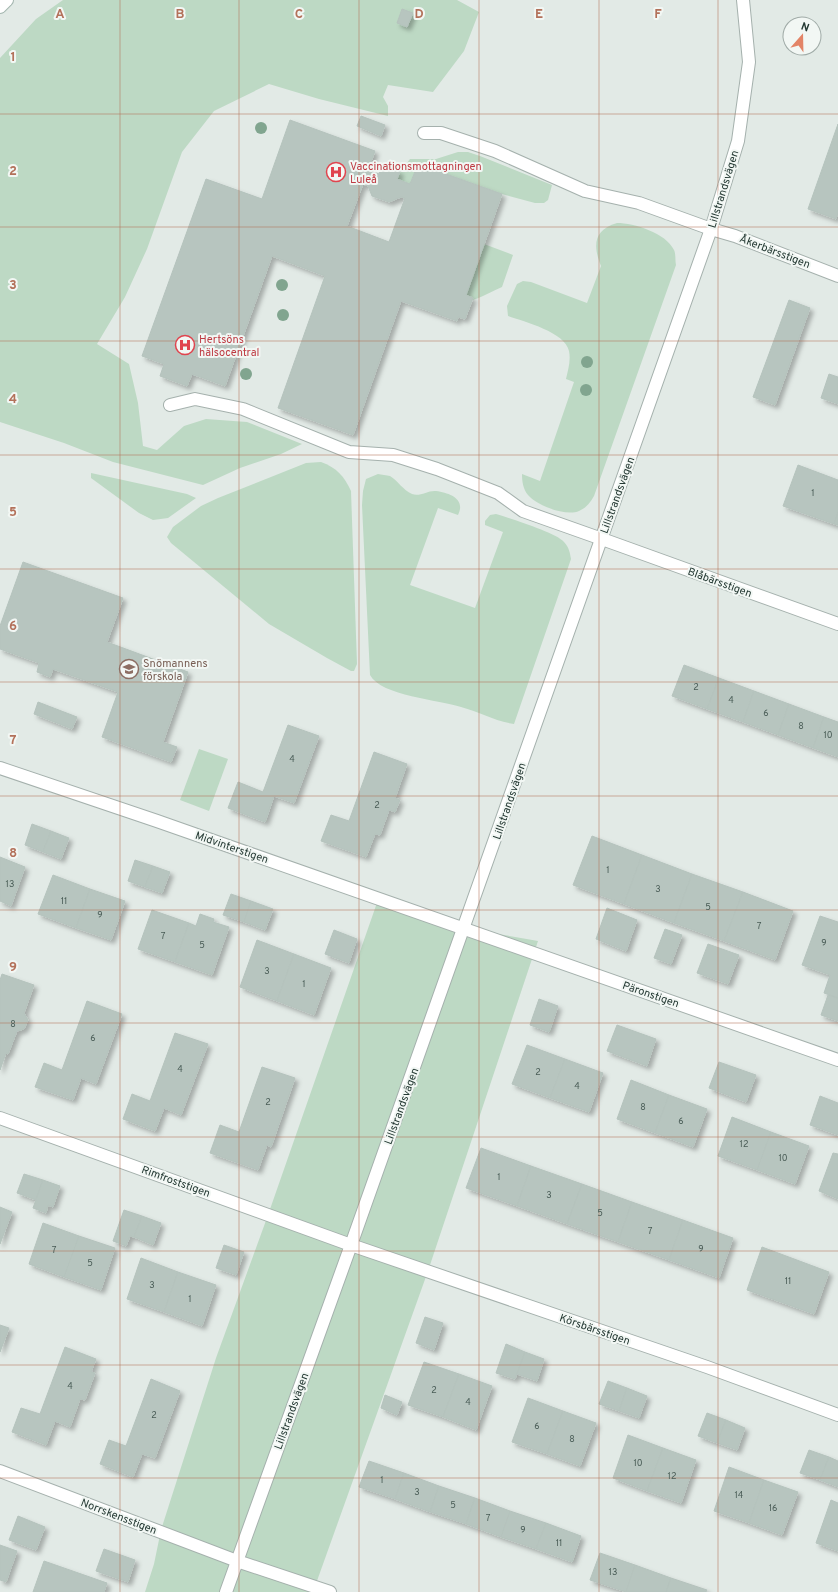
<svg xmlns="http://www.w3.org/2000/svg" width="838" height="1592" font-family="Overpass,sans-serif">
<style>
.green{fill:#bdd9c4}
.building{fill:#b7c5bf;stroke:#b5c3bd;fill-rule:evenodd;filter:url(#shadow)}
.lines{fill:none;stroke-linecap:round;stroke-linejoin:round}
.lane-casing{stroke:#a5b1ad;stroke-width:14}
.street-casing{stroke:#a5b1ad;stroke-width:14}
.secondary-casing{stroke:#a2b5ae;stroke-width:14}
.lane{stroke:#fff;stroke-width:12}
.street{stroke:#fff;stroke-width:12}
.secondary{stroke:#fff;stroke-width:12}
.tree{fill:#81a58f}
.grid{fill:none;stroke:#b3715a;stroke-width:1;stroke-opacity:0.55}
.labels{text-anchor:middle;stroke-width:4;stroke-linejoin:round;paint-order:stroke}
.number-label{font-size:9px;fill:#495c56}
.health-label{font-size:11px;fill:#be3a42;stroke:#f2f7f4;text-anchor:start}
.street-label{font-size:11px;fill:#243933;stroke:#f2f7f4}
.education-label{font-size:11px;fill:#785e54;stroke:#f2f7f4;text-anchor:start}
.grid-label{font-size:13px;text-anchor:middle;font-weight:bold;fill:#b3715a;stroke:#f2f7f4;stroke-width:4;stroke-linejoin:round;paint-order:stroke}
</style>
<defs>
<filter id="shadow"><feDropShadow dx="3.5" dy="3.5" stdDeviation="2" flood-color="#0004"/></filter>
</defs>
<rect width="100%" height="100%" fill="#e2eae6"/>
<g class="green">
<polygon points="63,0 457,0 479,12 464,51 433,92 388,85 383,97 388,106 388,116 319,99 269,84 214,111 182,152 147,249 125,297 97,344 129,364 138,403 143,446 157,450 184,426 206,419 247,422 302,444 281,454 240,468 203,485 113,462 64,443 0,422 0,58 36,19"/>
<polygon points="458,152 468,152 480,156 552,185 548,200 544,203 535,203 502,194 418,164 410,184 397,179 400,172 410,159 436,159"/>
<path d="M617 223C634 223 666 233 674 250 676 254 675 261 676 265L594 496C590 503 586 508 579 511 566 517 536 505 528 495 523 489 522 481 522 474L540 481 574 382 566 379C568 370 571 361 569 351 565 332 525 322 508 316L507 306 517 284 523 281 531 282 587 303 601 266C593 246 593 230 617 223Z"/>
<path d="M484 244 513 255 502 287C494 290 479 299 472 300L473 298 466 295Z"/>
<path d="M321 462C337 468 344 476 351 491L357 664 354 671H351L327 658 269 624 171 543 167 537 173 527 201 506 218 498 306 463Z"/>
<polygon points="91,473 187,494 196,498 168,518 153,520 139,513 91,478"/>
<path d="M378 474C381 475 387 475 390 476 398 481 403 490 412 494 420 497 428 490 436 491 450 493 466 499 458 515L438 508 410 585 475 608 503 532 485 525V521L490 515 496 514C509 518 557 533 564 542 569 547 570 553 571 559L514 724C494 721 480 712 461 707 440 700 381 696 370 675L362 505 363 491 366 479Z"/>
<polygon points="199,749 228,759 209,811 180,800"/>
<polygon points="379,897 464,928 538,941 428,1271 313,1592 145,1592 154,1564 161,1530 216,1358 268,1215"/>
</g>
<g class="building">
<polygon points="402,9 413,13 407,27 397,23"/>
<polygon points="361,116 385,125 381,136 357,126"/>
<path d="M290 120 375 151 368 170 379 174 382 166 400 172 397 179 410 184 418 164 502 194 466 295 473 298 465 319 458 317 457 321 401 301 353 435 278 408 325 276 272 256 225 386 192 374 187 386 160 376 164 364 142 356 206 179 262 199ZM363 184 368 186 372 196 389 202 401 197 405 198 389 242 347 226Z"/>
<polygon points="838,124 838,213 836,219 808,209"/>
<polygon points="789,300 810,308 775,405 753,397"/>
<polygon points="829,374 838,377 838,404 821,398"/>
<polygon points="798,465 838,480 838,512 834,524 783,506"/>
<polygon points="838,512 838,525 834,524"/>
<polygon points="23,562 123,598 107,642 188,672 163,742 177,747 171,762 102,737 118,692 53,669 50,677 37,672 39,663 0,649 0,626"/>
<polygon points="684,665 719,678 707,709 672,696"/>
<polygon points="719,678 754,691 743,722 707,709"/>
<polygon points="754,691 789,704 778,735 743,722"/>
<polygon points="38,702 77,717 72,729 34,714"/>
<polygon points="789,704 824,717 813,748 778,735"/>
<polygon points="824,717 838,722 838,757 813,748"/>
<polygon points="288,725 319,736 294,803 274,796 265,822 228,808 238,782 263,792"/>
<polygon points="374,752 407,764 395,798 400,800 395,812 389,810 380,835 375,834 366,857 321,841 331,815 349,821"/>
<polygon points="32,824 51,831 43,852 25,845"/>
<polygon points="51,831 69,838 61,859 43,852"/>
<polygon points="592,836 642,855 624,904 573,885"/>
<polygon points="642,855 692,874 674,923 624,904"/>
<polygon points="0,857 25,867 11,906 0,901"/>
<polygon points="135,860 153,866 145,887 128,881"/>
<polygon points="153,866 170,872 162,893 145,887"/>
<polygon points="692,874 743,892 724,941 674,923"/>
<polygon points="53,875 90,889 76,928 38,914"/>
<polygon points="90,889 125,901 111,940 76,928"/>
<polygon points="743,892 793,911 775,960 724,941"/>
<polygon points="231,894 251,901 244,922 223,915"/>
<polygon points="251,901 273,909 265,930 244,922"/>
<polygon points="607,908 637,920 626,951 596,939"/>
<polygon points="152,910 189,923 175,962 138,949"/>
<polygon points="200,914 214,919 213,922 229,927 212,975 175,962 189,923 196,926"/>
<polygon points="820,916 838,922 838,998 824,993 830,975 802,965"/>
<polygon points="665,929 682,935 671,964 654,958"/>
<polygon points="334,930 357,939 349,963 325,954"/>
<polygon points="257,940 294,954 277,1001 240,987"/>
<polygon points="708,944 739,955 728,984 697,973"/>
<polygon points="294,954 331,968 314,1015 277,1001"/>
<polygon points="2,974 34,985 24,1013 28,1020 24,1029 17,1031 8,1054 6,1053 0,1070 0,980"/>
<polygon points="828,995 838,998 838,1021 821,1015"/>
<polygon points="539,999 558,1006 549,1032 530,1025"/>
<polygon points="87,1001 122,1014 96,1084 81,1078 73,1100 35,1087 44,1063 62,1070"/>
<polygon points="617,1025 656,1039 647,1066 607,1051"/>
<polygon points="175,1033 208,1044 181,1115 164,1108 155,1131 123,1119 132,1094 150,1101"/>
<polygon points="527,1045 565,1059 550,1098 512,1084"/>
<polygon points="565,1059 603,1073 589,1112 550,1098"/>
<polygon points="719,1062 756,1075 746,1102 709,1088"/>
<polygon points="262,1067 295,1078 271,1147 267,1145 258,1170 210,1153 220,1125 239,1132"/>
<polygon points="631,1080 669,1095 655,1133 617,1119"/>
<polygon points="669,1095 707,1109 693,1147 655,1133"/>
<polygon points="820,1096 838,1103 838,1135 810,1125"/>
<polygon points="732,1117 771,1132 757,1170 718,1156"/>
<polygon points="771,1132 809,1146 795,1184 757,1170"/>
<polygon points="481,1148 531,1166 517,1206 466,1188"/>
<polygon points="833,1153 838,1154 838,1199 819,1191"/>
<polygon points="531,1166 582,1184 567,1224 517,1206"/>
<polygon points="24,1174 43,1180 36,1200 17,1193"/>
<polygon points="43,1180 60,1186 53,1207 48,1205 46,1213 33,1208"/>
<polygon points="582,1184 632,1202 618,1242 567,1224"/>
<polygon points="632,1202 683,1220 669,1260 618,1242"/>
<polygon points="0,1207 12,1212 0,1244"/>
<polygon points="124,1210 142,1216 134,1237 130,1236 126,1246 113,1241"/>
<polygon points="142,1216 161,1223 153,1245 134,1237"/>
<polygon points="683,1220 733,1238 719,1278 669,1260"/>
<polygon points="43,1223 79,1236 64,1277 29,1264"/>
<polygon points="79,1236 115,1248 101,1290 64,1277"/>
<polygon points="224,1245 244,1252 236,1275 216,1268"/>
<polygon points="762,1247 829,1272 814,1314 747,1290"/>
<polygon points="141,1258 178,1272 164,1312 127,1299"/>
<polygon points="178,1272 216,1285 202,1326 164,1312"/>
<polygon points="425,1317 443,1323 434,1350 416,1343"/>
<polygon points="0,1325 9,1328 0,1352"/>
<polygon points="506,1344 525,1352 515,1379 496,1373"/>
<polygon points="65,1347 96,1359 91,1372 95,1373 85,1400 80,1399 70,1427 55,1421 46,1445 12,1432 21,1408 40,1414"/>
<polygon points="525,1352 544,1359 537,1381 517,1374"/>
<polygon points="424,1362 459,1374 443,1417 408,1405"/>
<polygon points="459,1374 492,1386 476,1430 443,1417"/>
<polygon points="151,1379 180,1391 155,1458 142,1454 133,1477 100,1464 109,1440 126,1446"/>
<polygon points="608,1381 627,1388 619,1411 599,1404"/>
<polygon points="627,1388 647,1396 639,1418 619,1411"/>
<polygon points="385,1395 402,1402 397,1415 381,1408"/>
<polygon points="528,1398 563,1411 547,1454 512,1442"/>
<polygon points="563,1411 596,1423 580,1466 547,1454"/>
<polygon points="707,1413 726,1420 717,1443 698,1436"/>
<polygon points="726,1420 745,1428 737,1450 717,1443"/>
<polygon points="628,1435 663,1448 647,1491 613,1478"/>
<polygon points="663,1448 696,1460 681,1503 647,1491"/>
<polygon points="809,1450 829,1457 820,1480 800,1473"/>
<polygon points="829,1457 838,1461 838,1487 820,1480"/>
<polygon points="369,1461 404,1473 395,1499 359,1487"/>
<polygon points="729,1467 764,1480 749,1523 714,1511"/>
<polygon points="404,1473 439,1486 430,1512 395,1499"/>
<polygon points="764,1480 798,1492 782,1535 749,1523"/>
<polygon points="439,1486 475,1498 466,1524 430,1512"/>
<polygon points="475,1498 510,1511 501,1537 466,1524"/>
<polygon points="831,1500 838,1503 838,1551 816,1543"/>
<polygon points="510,1511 546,1523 536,1549 501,1537"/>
<polygon points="18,1516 45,1527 36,1550 9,1540"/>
<polygon points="546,1523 581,1536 572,1562 536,1549"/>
<polygon points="0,1545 17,1551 6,1582 0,1580"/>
<polygon points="104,1549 135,1560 128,1582 96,1571"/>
<polygon points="600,1553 635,1565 626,1592 590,1580"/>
<polygon points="44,1561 107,1583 104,1592 33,1592"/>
<polygon points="635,1565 671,1578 666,1592 626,1592"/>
<polygon points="671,1578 707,1590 706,1592 666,1592"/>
</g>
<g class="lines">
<defs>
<g id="lane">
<polyline points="424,133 441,133 495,151 585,191 639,203 711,229"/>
<polyline points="170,405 195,399 243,409 349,452 393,455 437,469 498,493 523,511 602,539"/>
</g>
<g id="street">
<polyline points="711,229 735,236 838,276"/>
<polyline points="602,539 838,624"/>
<polyline points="0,768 157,821 838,1060"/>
<polyline points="0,1118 351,1245 707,1367 838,1415"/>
<polyline points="0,1471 237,1561 330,1592"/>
<polyline points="226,1592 351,1245 711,229 738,141 749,62 743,0"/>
</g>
<polyline id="secondary" points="0,7 7,0"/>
</defs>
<use href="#lane" class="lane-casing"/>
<use href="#street" class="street-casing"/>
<use href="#secondary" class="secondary-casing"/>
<use href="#lane" class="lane"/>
<use href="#street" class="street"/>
<use href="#secondary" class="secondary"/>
</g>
<g class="tree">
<circle cx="261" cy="128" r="6"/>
<circle cx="282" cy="285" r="6"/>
<circle cx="283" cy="315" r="6"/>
<circle cx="587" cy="362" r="6"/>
<circle cx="246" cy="374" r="6"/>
<circle cx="586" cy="390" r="6"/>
</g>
<path class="grid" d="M120 0V1592M239 0V1592M359 0V1592M479 0V1592M599 0V1592M718 0V1592M0 114H838M0 227H838M0 341H838M0 455H838M0 569H838M0 682H838M0 796H838M0 910H838M0 1023H838M0 1137H838M0 1251H838M0 1365H838M0 1478H838"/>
<defs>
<symbol id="hospital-ring" viewBox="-11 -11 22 22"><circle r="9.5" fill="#f2f7f4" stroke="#e0444e" stroke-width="1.5"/><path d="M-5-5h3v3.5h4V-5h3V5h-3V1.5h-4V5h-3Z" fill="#e0444e"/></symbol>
<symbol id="school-ring" viewBox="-11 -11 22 22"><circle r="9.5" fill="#f2f7f4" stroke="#8d6e63" stroke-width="1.5"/><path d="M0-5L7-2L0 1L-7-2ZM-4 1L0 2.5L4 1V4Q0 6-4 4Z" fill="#8d6e63"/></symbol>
</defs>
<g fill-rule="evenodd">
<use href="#hospital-ring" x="325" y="161" width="22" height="22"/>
<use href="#hospital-ring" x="174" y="334" width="22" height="22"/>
<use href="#school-ring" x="118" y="658" width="22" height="22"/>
</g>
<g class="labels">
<g class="number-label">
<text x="813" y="496">1</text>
<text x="696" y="690">2</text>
<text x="731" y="703">4</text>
<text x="766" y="716">6</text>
<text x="801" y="729">8</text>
<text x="828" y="738">10</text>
<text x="292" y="762">4</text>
<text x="377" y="808">2</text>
<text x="608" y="873">1</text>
<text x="10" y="887">13</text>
<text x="658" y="892">3</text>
<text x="64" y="904">11</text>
<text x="708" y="910">5</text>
<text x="100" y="918">9</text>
<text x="759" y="929">7</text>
<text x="163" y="939">7</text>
<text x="824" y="946">9</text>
<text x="202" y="948">5</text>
<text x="267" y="974">3</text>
<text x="304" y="987">1</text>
<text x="13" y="1027">8</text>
<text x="93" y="1041">6</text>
<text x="180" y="1072">4</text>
<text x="538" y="1075">2</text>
<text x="577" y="1089">4</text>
<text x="268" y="1105">2</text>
<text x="643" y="1110">8</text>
<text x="681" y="1124">6</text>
<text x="744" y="1147">12</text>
<text x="783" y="1161">10</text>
<text x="499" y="1180">1</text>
<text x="549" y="1198">3</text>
<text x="600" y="1216">5</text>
<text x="650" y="1234">7</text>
<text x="701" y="1252">9</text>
<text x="54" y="1253">7</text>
<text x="90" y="1266">5</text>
<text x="788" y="1284">11</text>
<text x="152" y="1288">3</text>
<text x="190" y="1302">1</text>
<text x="70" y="1389">4</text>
<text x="434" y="1393">2</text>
<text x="468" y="1405">4</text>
<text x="154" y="1418">2</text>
<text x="537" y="1429">6</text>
<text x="572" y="1442">8</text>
<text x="638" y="1466">10</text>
<text x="672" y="1479">12</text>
<text x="382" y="1483">1</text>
<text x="417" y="1495">3</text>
<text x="739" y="1498">14</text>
<text x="453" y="1508">5</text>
<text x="773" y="1511">16</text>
<text x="488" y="1521">7</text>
<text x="523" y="1533">9</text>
<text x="559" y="1546">11</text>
<text x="613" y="1575">13</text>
</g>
<g class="health-label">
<text x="350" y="170">Vaccinationsmottagningen<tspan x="350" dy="13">Luleå</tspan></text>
<text x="199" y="343">Hertsöns<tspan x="199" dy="13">hälsocentral</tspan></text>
</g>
<g class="street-label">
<text transform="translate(723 189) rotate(-73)" y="4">Lillstrandsvägen</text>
<text transform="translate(775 251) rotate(21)" y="4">Åkerbärsstigen</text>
<text transform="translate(617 495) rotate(-70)" y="4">Lillstrandsvägen</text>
<text transform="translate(720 582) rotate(20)" y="4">Blåbärsstigen</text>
<text transform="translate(509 801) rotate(-71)" y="4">Lillstrandsvägen</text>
<text transform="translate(232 847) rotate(19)" y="4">Midvinterstigen</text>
<text transform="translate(651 994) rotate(19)" y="4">Päronstigen</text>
<text transform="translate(401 1106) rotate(-70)" y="4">Lillstrandsvägen</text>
<text transform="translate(176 1181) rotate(20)" y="4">Rimfroststigen</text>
<text transform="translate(595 1329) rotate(19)" y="4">Körsbärsstigen</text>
<text transform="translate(291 1411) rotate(-70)" y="4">Lillstrandsvägen</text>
<text transform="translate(119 1516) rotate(21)" y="4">Norrskensstigen</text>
</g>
<g class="education-label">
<text x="143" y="667">Snömannens<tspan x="143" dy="13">förskola</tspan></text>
</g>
</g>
<g class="grid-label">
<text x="60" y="18">A</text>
<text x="180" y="18">B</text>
<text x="299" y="18">C</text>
<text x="419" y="18">D</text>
<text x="539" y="18">E</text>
<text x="658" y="18">F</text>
<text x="13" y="61">1</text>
<text x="13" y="175">2</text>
<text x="13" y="289">3</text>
<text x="13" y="403">4</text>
<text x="13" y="516">5</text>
<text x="13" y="630">6</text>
<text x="13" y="744">7</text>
<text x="13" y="857">8</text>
<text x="13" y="971">9</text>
</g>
<g transform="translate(802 36) rotate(20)"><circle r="19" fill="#f2f7f4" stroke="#a0aba7"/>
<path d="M0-3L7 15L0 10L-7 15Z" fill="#e38467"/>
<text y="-6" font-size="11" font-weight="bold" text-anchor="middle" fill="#243933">N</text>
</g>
</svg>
